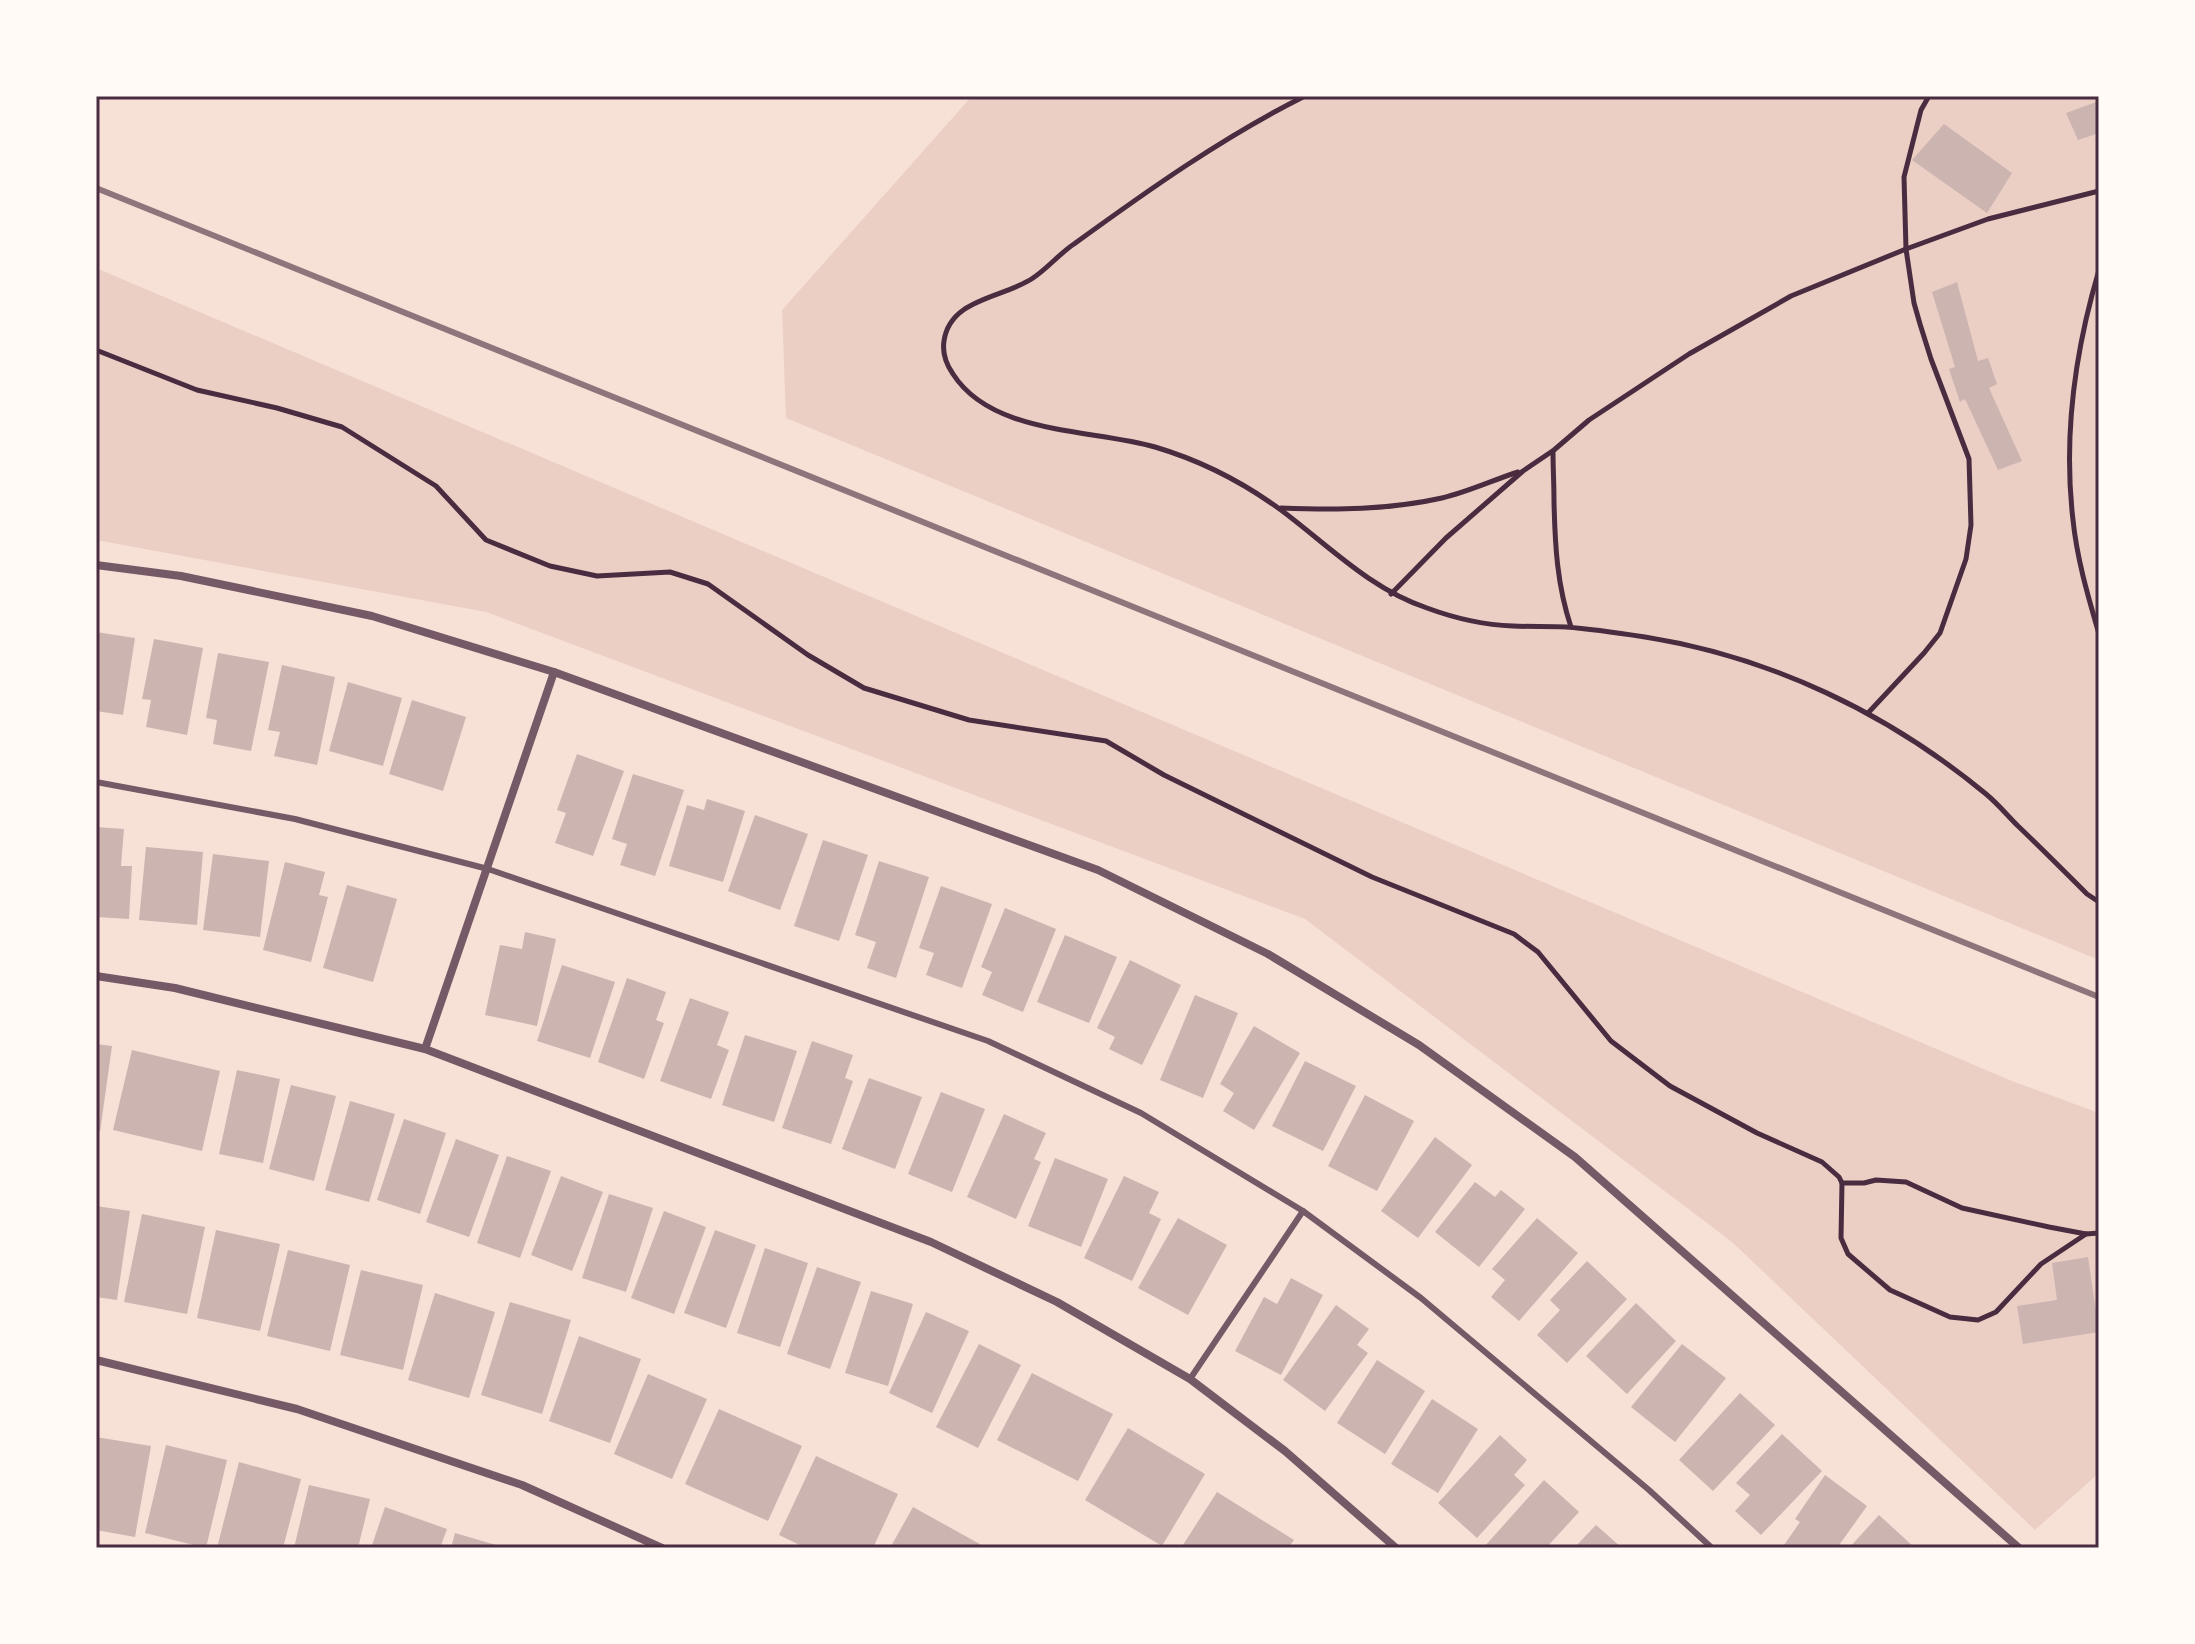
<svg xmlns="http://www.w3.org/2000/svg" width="2195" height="1644" font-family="Commissioner,sans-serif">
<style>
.green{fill:#ebcfc5}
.building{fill:#ccb4b1}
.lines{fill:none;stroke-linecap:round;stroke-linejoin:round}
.path{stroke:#4a2c40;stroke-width:5}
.service{stroke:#755966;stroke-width:6}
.minor{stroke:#755966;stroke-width:8}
.rail{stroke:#8f747c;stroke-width:6}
.neatline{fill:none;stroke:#4a2c40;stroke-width:3}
</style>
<rect width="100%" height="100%" fill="#f7e1d7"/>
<g class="green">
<polygon points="972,96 2099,96 2099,960 786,418 782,310"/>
<polygon points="96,268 2012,1081 2099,1113 2099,1473 2035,1530 1732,1242 1305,919 486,612 96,540"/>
</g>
<g class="building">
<polygon points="2099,101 2099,133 2078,140 2066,113"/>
<polygon points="1944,124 2012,173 1987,213 1912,160"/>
<polygon points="1957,282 1978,361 1988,358 1997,384 1989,388 2022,461 1998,470 1965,399 1960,402 1949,369 1955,367 1932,292"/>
<polygon points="96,632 135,638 123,715 96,711"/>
<polygon points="154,639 203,648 187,735 146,727 151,700 142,699"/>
<polygon points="218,653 269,662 251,751 213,744 217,720 206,718"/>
<polygon points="282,665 335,677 317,765 274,756 280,732 268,730"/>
<polygon points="348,682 402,698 383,766 329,751"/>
<polygon points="412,700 466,717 443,791 389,774"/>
<polygon points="577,754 624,771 593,856 555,843 566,813 557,810"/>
<polygon points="633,774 684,790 655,876 620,865 627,844 612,839"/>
<polygon points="707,799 745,811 723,882 669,866 687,805 704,810"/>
<polygon points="755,815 808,834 780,910 728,891"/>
<polygon points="96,827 124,829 121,866 132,866 129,919 96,917"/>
<polygon points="823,840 868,855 839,941 794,926"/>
<polygon points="146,847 203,852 197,925 139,920"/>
<polygon points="213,854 269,861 260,937 203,930"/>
<polygon points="879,861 929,877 896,978 867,968 876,942 855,935"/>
<polygon points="285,862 325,872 319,895 328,897 311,962 263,950"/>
<polygon points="347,885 397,899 373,982 323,968"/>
<polygon points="941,886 992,904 962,988 926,975 934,953 919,948"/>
<polygon points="1005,908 1056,929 1023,1012 982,995 992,972 981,967"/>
<polygon points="525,932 556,939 537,1026 485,1015 500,945 522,949"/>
<polygon points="1065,935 1117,957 1089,1023 1037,1002"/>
<polygon points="1130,960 1181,985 1142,1065 1109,1049 1115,1037 1097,1028"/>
<polygon points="562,965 615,982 590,1058 537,1041"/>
<polygon points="627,978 666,992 656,1020 664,1023 644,1079 598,1062"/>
<polygon points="1195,995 1238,1013 1203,1098 1160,1080"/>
<polygon points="690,998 729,1012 717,1045 729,1050 711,1099 660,1081"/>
<polygon points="1254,1026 1300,1053 1254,1130 1223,1111 1234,1093 1220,1084"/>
<polygon points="745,1035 797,1051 774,1122 722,1105"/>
<polygon points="812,1041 853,1055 845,1078 853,1081 831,1144 782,1128"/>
<polygon points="96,1044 112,1046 100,1132 96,1131"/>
<polygon points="132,1050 220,1071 202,1151 113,1130"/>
<polygon points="1305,1061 1356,1086 1323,1151 1272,1126"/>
<polygon points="237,1070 280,1079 263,1163 219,1154"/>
<polygon points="869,1078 922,1097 895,1169 842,1149"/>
<polygon points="291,1085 336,1096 314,1181 269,1169"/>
<polygon points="941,1092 985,1109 952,1192 908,1174"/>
<polygon points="1365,1095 1414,1121 1377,1191 1328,1166"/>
<polygon points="350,1101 395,1114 369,1202 325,1190"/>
<polygon points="1004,1114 1046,1133 1034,1159 1041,1162 1016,1219 967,1197"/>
<polygon points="404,1119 446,1133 420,1214 377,1200"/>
<polygon points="1435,1137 1472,1165 1418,1238 1381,1211"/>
<polygon points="456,1139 499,1155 469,1237 426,1222"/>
<polygon points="507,1156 551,1171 520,1258 477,1243"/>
<polygon points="1055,1158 1108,1179 1081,1247 1028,1226"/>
<polygon points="561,1176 603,1192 572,1271 531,1255"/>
<polygon points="1124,1176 1159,1192 1149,1213 1161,1219 1132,1281 1084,1258"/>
<polygon points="1475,1182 1495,1197 1501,1190 1525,1209 1479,1267 1435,1232"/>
<polygon points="609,1194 653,1208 626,1292 582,1278"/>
<polygon points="96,1206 130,1211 117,1300 96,1297"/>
<polygon points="664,1211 706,1227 674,1314 631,1298"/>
<polygon points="142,1214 205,1227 187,1314 124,1302"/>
<polygon points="1178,1218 1227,1245 1188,1315 1138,1288"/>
<polygon points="1537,1218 1578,1253 1519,1321 1491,1297 1505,1280 1492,1269"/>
<polygon points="216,1230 280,1244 260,1331 197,1318"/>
<polygon points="715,1230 756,1245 726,1328 684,1313"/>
<polygon points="765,1248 808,1263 780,1347 737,1333"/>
<polygon points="288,1250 350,1265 330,1351 267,1336"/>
<polygon points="2088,1257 2099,1332 2023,1344 2017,1306 2057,1300 2052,1263"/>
<polygon points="1587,1261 1627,1299 1567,1363 1537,1335 1560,1310 1550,1300"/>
<polygon points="817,1267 861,1282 830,1369 787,1354"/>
<polygon points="361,1270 423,1285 403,1370 340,1355"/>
<polygon points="1291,1278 1323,1295 1281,1375 1235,1351 1264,1297 1277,1304"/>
<polygon points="871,1291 913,1304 888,1386 845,1373"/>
<polygon points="435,1293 495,1312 469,1398 408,1380"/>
<polygon points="510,1302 571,1320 542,1414 481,1395"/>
<polygon points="1636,1303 1676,1341 1627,1394 1586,1356"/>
<polygon points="1336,1305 1369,1329 1357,1345 1368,1353 1325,1411 1283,1380"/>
<polygon points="926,1312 969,1331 932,1413 889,1393"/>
<polygon points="579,1336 641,1359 610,1443 549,1421"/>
<polygon points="979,1344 1021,1365 978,1448 936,1427"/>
<polygon points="1682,1344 1726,1378 1675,1442 1631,1407"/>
<polygon points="1377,1360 1425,1391 1385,1454 1337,1423"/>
<polygon points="1032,1373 1113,1414 1078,1481 997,1440"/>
<polygon points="648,1374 707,1399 672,1479 614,1454"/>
<polygon points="1740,1393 1775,1425 1713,1491 1679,1460"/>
<polygon points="1432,1399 1478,1429 1438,1493 1391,1464"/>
<polygon points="719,1409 802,1446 768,1521 685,1484"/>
<polygon points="1128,1428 1205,1474 1162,1546 1085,1500"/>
<polygon points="1782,1434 1822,1471 1761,1535 1735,1511 1750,1495 1736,1483"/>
<polygon points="1500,1435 1527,1460 1514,1475 1525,1485 1477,1538 1438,1503"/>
<polygon points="96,1437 151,1446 135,1537 96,1530"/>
<polygon points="166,1445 227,1460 206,1548 145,1533"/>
<polygon points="816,1456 898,1494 873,1548 806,1548 779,1535"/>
<polygon points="239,1462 301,1479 283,1548 217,1548"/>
<polygon points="1825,1475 1867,1506 1837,1548 1782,1548 1800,1522 1795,1519"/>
<polygon points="1544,1480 1579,1512 1546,1548 1484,1547"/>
<polygon points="309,1485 370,1499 358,1548 294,1548"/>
<polygon points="1217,1492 1294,1540 1288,1548 1181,1548"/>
<polygon points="385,1507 447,1529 440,1548 371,1548"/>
<polygon points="913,1507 987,1548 890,1548"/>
<polygon points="1879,1515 1915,1548 1849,1548"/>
<polygon points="1596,1525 1622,1548 1574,1548"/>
<polygon points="455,1533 503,1547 503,1548 451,1548"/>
</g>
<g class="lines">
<g class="path">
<path d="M1305 96C1223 137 1147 191 1074 244 1059 254 1048 268 1033 278 1004 298 950 298 944 341 942 354 946 364 953 374 992 435 1092 429 1155 447 1199 460 1244 483 1281 510 1328 545 1370 589 1427 608 1454 618 1484 625 1513 626 1531 627 1548 626 1566 627 1592 629 1619 633 1645 637 1771 657 1888 713 1986 794 1998 804 2007 815 2018 826 2041 848 2064 871 2087 894L2099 902"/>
<path d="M2099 270C2075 351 2063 435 2073 520 2077 559 2088 596 2099 634"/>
<polyline points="96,350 197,390 277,408 342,427 436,486 486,540 550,566 597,576 670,572 708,584 808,655 864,688 969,720 1106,741 1164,775 1372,877 1514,934 1538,952 1611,1041 1670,1086 1757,1133 1822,1162 1839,1177 1842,1183 1841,1238 1848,1254 1890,1290 1950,1317 1978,1320 1996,1312 2041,1264 2086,1234"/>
<path d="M1553 451C1553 468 1554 484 1554 502 1555 545 1557 585 1571 627"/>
<path d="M1281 508C1336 510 1388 510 1442 498 1468 492 1493 480 1518 472"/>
<polyline points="1391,594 1446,538 1523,471 1554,450 1589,420 1689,354 1791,296 1906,249 1988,219 2099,191"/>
<polyline points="1868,713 1924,653 1940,633 1966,559 1971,525 1969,459 1931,359 1920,324 1914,303 1906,249 1904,177 1921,110 1929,96"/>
<polyline points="1842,1183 1864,1183 1876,1180 1906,1182 1962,1208 2049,1227 2086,1234 2099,1233"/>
</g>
<g class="service">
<polyline points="96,782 295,819 488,869 988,1041 1141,1113 1303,1211 1421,1298 1649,1490 1712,1548"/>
<polyline points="1190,1379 1303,1211"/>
</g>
<g class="minor">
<polyline points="96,565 181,576 372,616 554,672 1098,870 1268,954 1419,1045 1575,1157 2019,1548"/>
<polyline points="96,976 175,988 425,1049 931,1242 1057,1302 1190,1379 1285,1451 1396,1548"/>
<polyline points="425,1049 554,672"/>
<polyline points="96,1360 297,1409 522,1485 662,1548"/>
</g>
<polyline class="rail" points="96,188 2099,997"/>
</g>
<rect width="2195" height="1644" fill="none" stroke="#fffaf5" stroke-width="196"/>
<rect x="98" y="98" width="1999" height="1448" class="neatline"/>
</svg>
